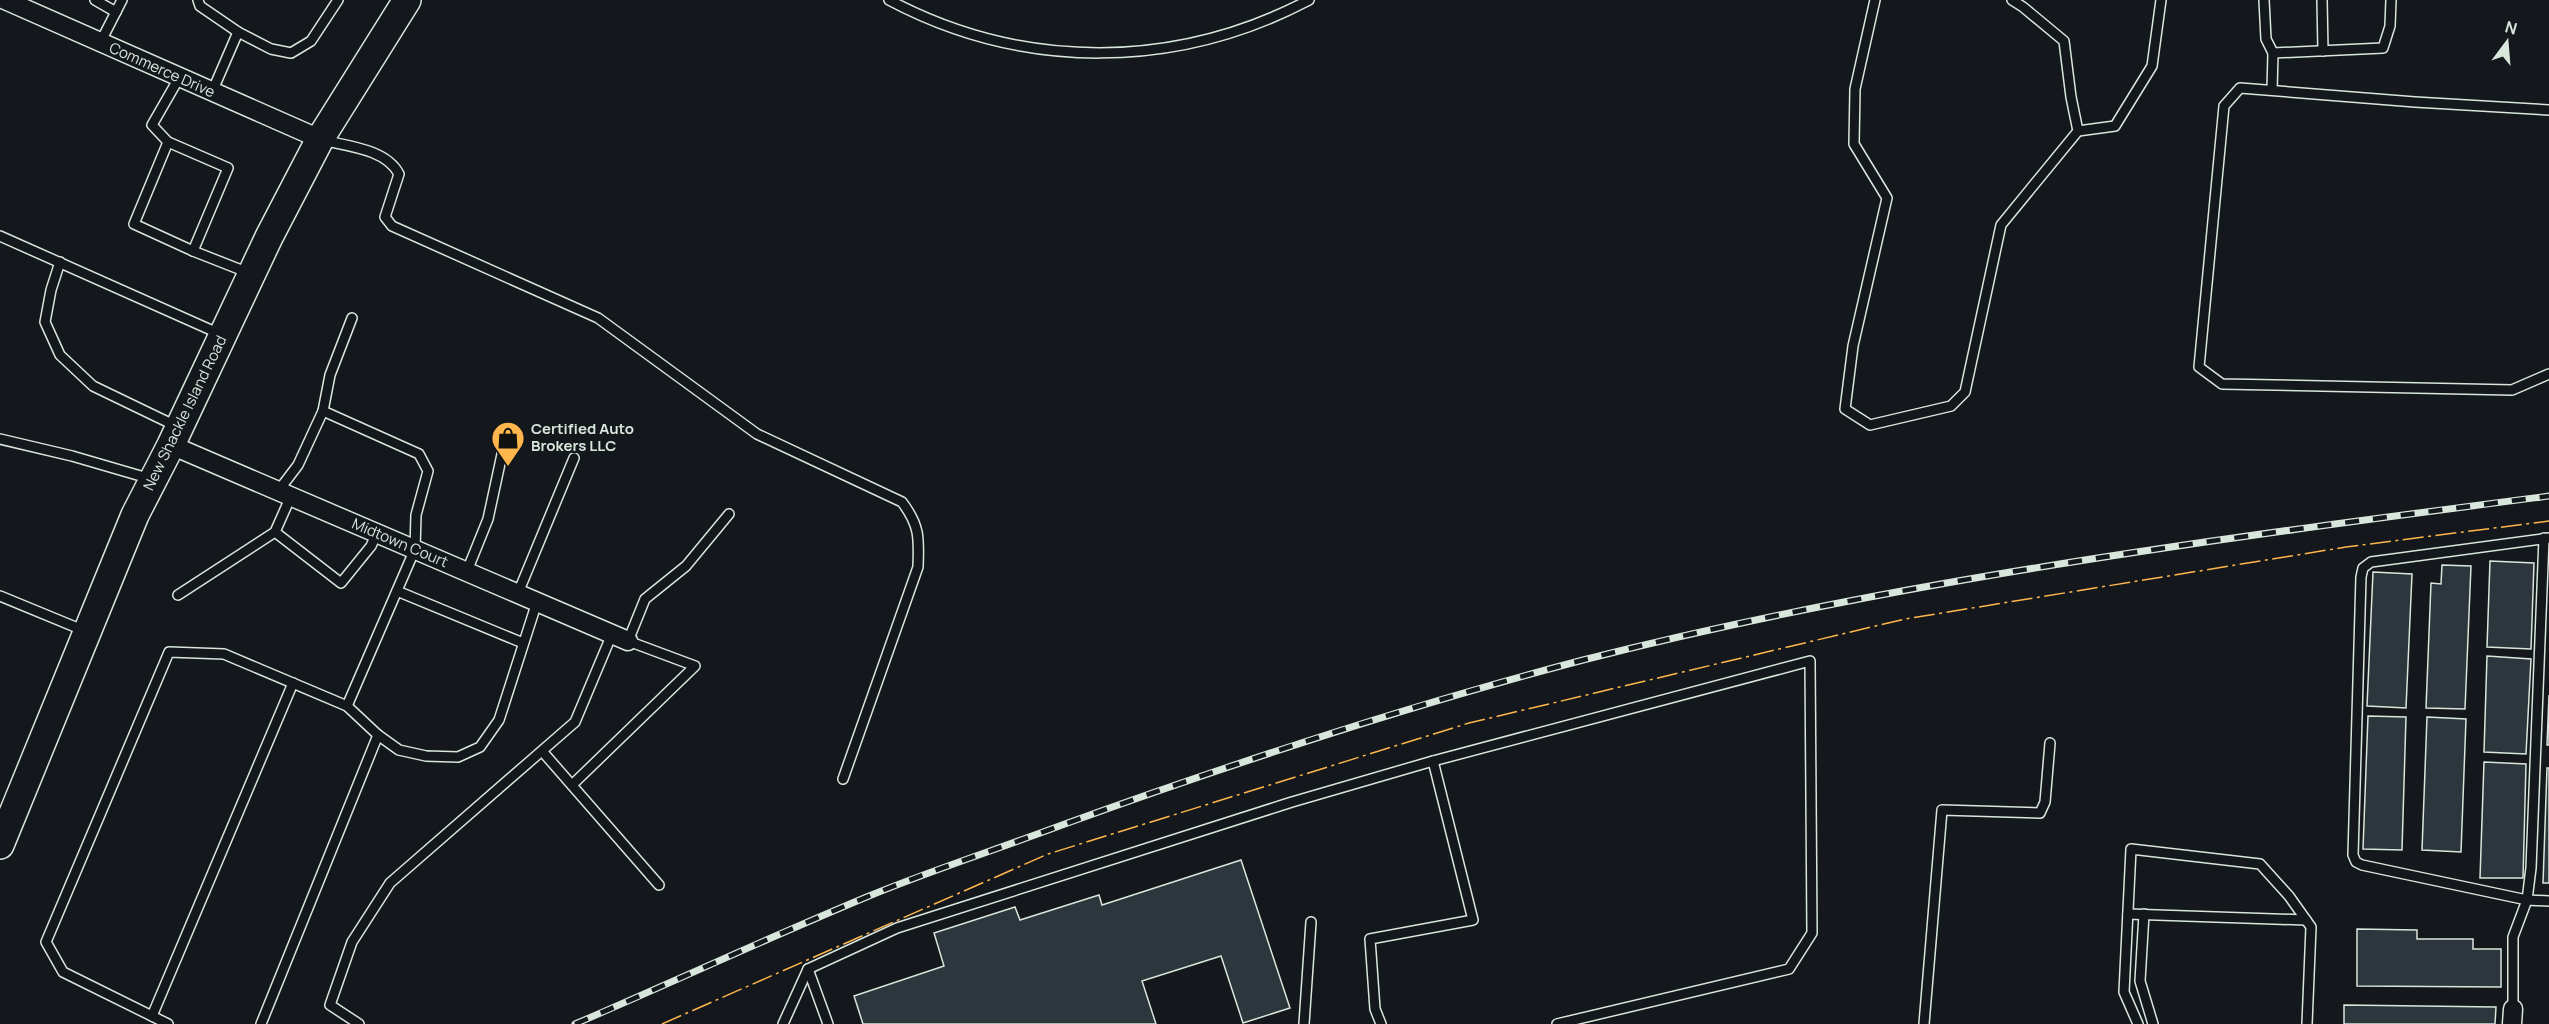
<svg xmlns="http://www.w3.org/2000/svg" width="2549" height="1024" font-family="Manrope,sans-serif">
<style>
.building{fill:#2c363c;stroke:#d8e6dc;stroke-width:1.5}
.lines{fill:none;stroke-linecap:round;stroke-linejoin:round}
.service-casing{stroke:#d8e6dc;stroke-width:12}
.minor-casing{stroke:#d8e6dc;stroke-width:21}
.secondary-casing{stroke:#d8e6dc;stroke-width:30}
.service{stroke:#14181c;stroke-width:9}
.minor{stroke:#14181c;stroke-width:18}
.secondary{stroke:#14181c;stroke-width:27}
.rail-casing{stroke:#d8e6dc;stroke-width:7}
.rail{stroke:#14181c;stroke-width:4.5;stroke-dasharray:14;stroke-linecap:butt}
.power{stroke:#ffb74d;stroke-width:1.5;stroke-dasharray:21 4.5 3 4.5;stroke-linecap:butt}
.labels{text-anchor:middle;stroke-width:4.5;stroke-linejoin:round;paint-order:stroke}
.street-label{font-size:15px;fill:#d8e6dc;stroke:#14181c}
.poi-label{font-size:15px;font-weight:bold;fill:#d8e6dc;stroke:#14181c;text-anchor:start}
</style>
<rect width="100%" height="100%" fill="#14181c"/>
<g class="building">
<polygon points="2490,561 2534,563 2531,649 2487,647"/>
<polygon points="2442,565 2471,566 2465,709 2426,708 2431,583 2441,584"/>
<polygon points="2373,572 2412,574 2406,708 2367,706"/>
<polygon points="2487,656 2531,659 2526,754 2484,752"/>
<polygon points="2549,695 2549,745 2547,745"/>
<polygon points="2368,716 2406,717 2402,850 2363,849"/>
<polygon points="2427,717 2466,719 2461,852 2422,850"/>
<polygon points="2484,762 2526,764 2523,878 2480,878"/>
<polygon points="2547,768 2549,768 2549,883 2543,883"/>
<polygon points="1241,860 1290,1008 1243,1023 1221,956 1142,981 1156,1024 863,1024 854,996 944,966 934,933 1015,907 1020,920 1099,895 1102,905"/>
<polygon points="2357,929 2417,930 2417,939 2473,939 2473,949 2501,949 2501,987 2357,986"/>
<polygon points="2344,1005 2496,1007 2495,1024 2344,1024"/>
</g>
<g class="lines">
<defs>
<g id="service">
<polyline points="95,0 116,12"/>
<polyline points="198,0 200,6 238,32"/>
<path d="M889 0C1023 71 1176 70 1309 0"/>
<polyline points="1875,0 1855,89 1854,144 1887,198 1853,346 1845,409 1870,425 1951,406 1965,392 2001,225 2078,131"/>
<polyline points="2012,0 2023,7 2064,41 2071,97 2078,131 2115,126 2152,66 2161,0"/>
<polyline points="2264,0 2266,39 2273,53 2383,48 2390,26 2391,0"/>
<polyline points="2322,0 2323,51"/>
<polyline points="100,43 122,0"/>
<polyline points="179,78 152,125 168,142 228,168 193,251 249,273"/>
<polyline points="2272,90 2273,53"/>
<polyline points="212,92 238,32 271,49 291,53 311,41 338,0"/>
<polyline points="2549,110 2415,102 2240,88 2224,106 2199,367 2222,384 2512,390 2549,374"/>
<path d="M322 140C347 146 386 149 399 174L385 217 392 226 598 318 757 434 902 502C920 526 919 538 918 567L843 779"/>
<polyline points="168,142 134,224 193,251"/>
<polyline points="0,236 220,334"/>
<polyline points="60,262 51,290 45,322 60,355 93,386 178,427"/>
<polyline points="0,439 72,456 151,479"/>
<polyline points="279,490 298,465 323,411"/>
<polyline points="275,532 341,583 371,546 377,533"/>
<polyline points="2549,538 2371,562 2363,568 2361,577 2353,855 2356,862 2362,865 2527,900 2549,901"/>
<polyline points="467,571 488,519 507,431"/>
<polyline points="397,591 523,643"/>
<polyline points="518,593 574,458"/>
<polyline points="178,595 275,532 291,496"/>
<polyline points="0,596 85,631"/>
<polyline points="347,706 415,549 416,515 428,471 419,454 323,411 330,375 352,318"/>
<polyline points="378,735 399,750 426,756 458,757 480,747 499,720 537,602"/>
<polyline points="542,751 659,885"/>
<polyline points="1433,761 1810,661 1812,933 1789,969 1557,1024"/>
<polyline points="572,785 695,666 628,641 645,599 686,566 729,514"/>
<polyline points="2128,914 2306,920"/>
<polyline points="2144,914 2140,981 2153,1024"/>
<polyline points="808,969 828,1024"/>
<polyline points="2513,1009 2513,937 2527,900 2531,868 2544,538"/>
<polyline points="152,1016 293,683"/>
<polyline points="168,1024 63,972 46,942 169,652 224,654 347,706 378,735 261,1024"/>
<polyline points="359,1024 330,1005 352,942 390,883 575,722 612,634"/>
<polyline points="783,1024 808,969 897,928 1292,802 1433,761 1473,920 1370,939 1375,1009 1381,1024"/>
<polyline points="1304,1024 1311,922"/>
<polyline points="1924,1024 1942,810 2040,813 2045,802 2050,743"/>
<polyline points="2138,1024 2124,992 2131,849 2260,864 2289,896 2311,927 2307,1024"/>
</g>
<g id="minor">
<polyline points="5,0 320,139"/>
<polyline points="171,445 628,641"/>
<polyline points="2512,1024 2513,1009"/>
</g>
<polyline id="secondary" points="0,845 135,515 171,445 269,237 320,139 407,0"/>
</defs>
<use href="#service" class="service-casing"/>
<use href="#minor" class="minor-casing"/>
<use href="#secondary" class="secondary-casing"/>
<use href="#service" class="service"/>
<use href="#minor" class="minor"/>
<use href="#secondary" class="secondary"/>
<defs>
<path id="rail" d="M575 1024C673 982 770 937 869 896 932 870 998 849 1062 825 1234 763 1407 706 1583 660 1902 579 2224 538 2549 496"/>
</defs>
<use href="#rail" class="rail-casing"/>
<use href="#rail" class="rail"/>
<polyline class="power" points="662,1024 1048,854 1469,723 1905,619 2346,547 2549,521"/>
</g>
<defs>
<symbol id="shop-pin" viewBox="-11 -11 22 30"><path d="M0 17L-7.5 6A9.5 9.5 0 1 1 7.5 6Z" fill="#ffb74d" stroke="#14181c"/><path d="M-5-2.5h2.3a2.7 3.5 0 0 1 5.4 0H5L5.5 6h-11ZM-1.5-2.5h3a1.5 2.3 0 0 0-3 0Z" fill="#111"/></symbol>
</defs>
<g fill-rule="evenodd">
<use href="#shop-pin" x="489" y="419" width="38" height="52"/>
</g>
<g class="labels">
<g class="street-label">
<text transform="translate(162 70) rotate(24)" y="5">Commerce Drive</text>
<text transform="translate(185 413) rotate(-64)" y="5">New Shackle Island Road</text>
<text transform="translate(400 543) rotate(23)" y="5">Midtown Court</text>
</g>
<g class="poi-label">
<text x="531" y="434">Certified Auto<tspan x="531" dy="17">Brokers LLC</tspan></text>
</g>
</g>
<g transform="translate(2507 42) rotate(16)" stroke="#14181c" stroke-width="4.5" paint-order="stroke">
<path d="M0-4.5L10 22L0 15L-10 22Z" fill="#d8e6dc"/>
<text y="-9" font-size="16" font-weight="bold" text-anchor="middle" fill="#d8e6dc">N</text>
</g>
</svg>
